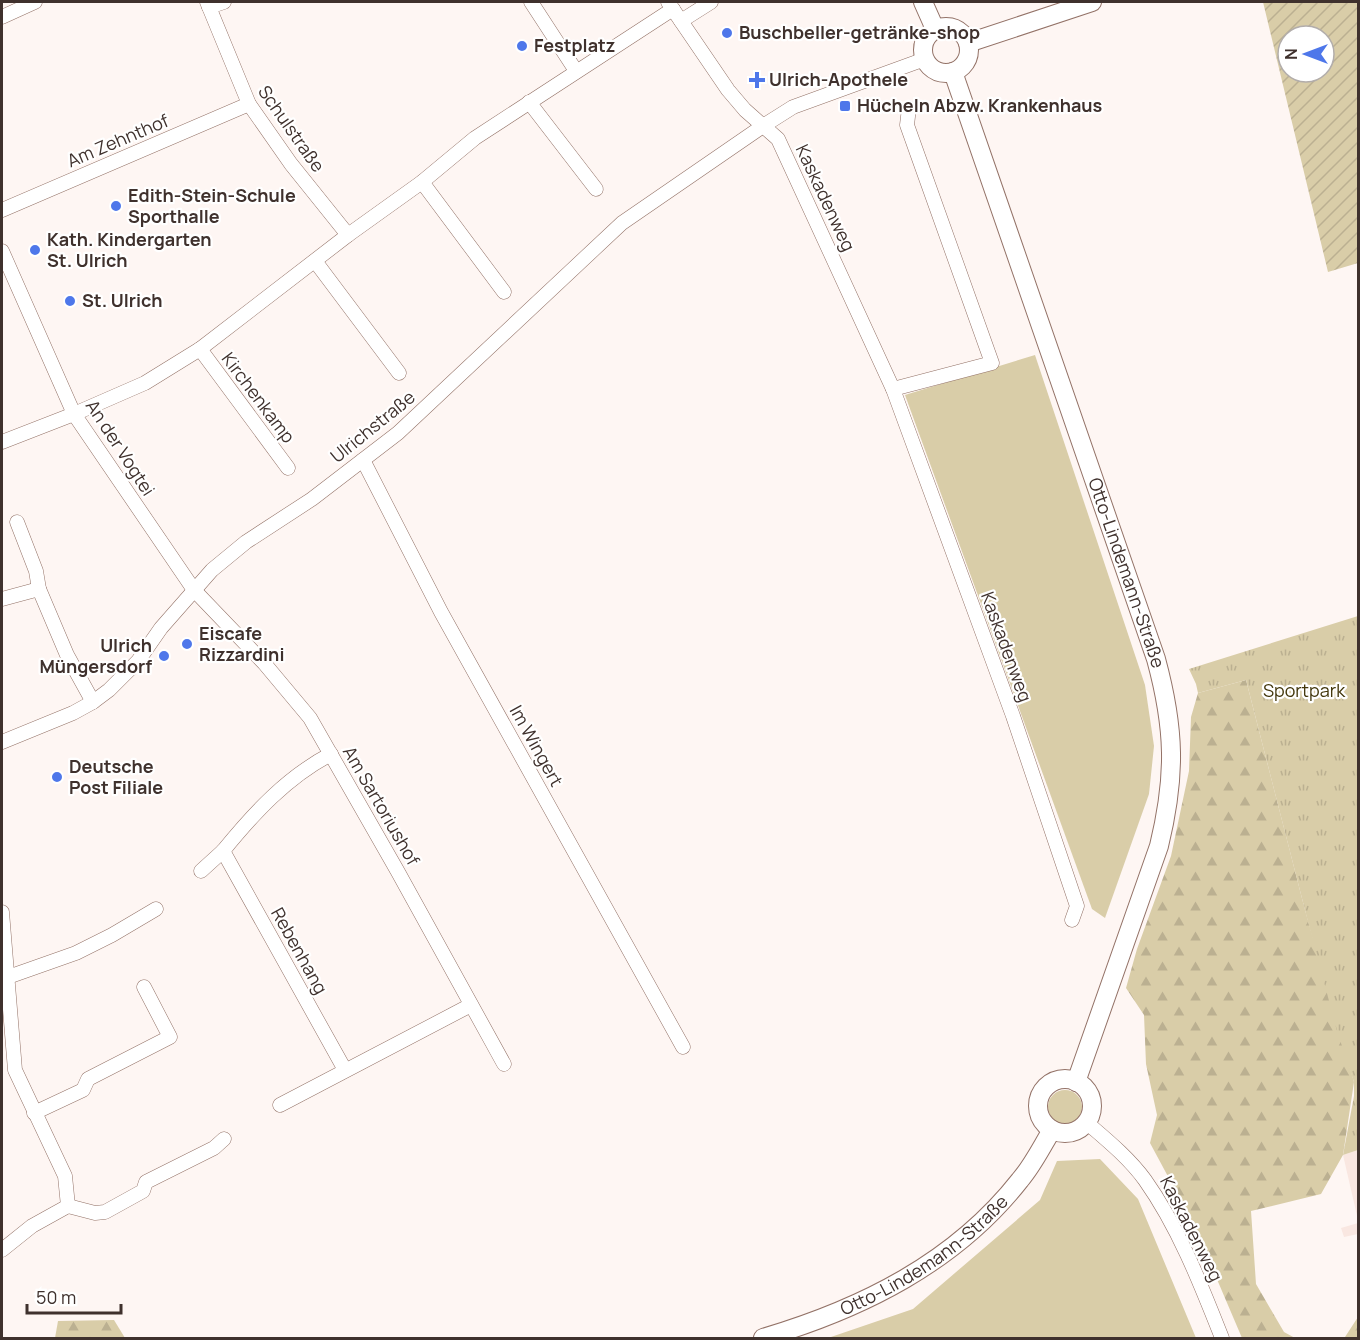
<svg xmlns="http://www.w3.org/2000/svg" width="1360" height="1340" font-family="Manrope,sans-serif">
<style>
.built{fill:#f9e7e1}
.grass{fill:#d9cda8}
.forest{fill:url(#forest-firs)}
.park{fill:url(#park-tufts)}
.garden{fill:url(#garden-furrows);fill-rule:evenodd}
.lines{fill:none;stroke-linecap:round;stroke-linejoin:round}
.minor-casing{stroke:#937267;stroke-width:15}
.tertiary-casing{stroke:#937267;stroke-width:20}
.minor{stroke:#fff;stroke-width:14}
.tertiary{stroke:#fff;stroke-width:18}
.poi-dot{fill:#4e77ea;stroke:#fff;stroke-width:2}
.labels{text-anchor:middle;stroke-width:4.5;stroke-linejoin:round;paint-order:stroke}
.poi-label{font-size:18px;font-weight:bold;fill:#3f312d;stroke:#fff;text-anchor:start}
.street-label{font-size:18px;fill:#3f312d;stroke:#fff}
.park-label{font-size:18px;fill:#42360b;stroke:#fff}
</style>
<defs>
<pattern id="forest-firs" width="22" height="20" patternUnits="userSpaceOnUse" patternTransform="scale(1.5)"><rect width="22" height="20" fill="#d9cda8"/><path d="M5 1l3.5 6h-7zM16 11l3.5 6h-7z" fill="#bbb091"/></pattern>
<pattern id="park-tufts" width="24" height="20" patternUnits="userSpaceOnUse" patternTransform="scale(1.5)"><rect width="24" height="20" fill="#d9cda8"/><path d="M3 7l-1-3M5 7V3M7 7l1-3M15 17l-1-3M17 17v-4M19 17l1-3" fill="none" stroke="#bbb091"/></pattern>
<pattern id="garden-furrows" width="10" height="10" patternUnits="userSpaceOnUse" patternTransform="scale(1.5)"><rect width="10" height="10" fill="#d9cda8"/><path d="M-1 1l2-2M0 10L10 0M9 11l2-2" fill="none" stroke="#bbb091"/></pattern>
</defs>
<rect width="100%" height="100%" fill="#fef6f3"/>
<g class="built">
<polygon points="1358,1150 1358,1220 1343,1155"/>
<polygon points="1358,1223 1358,1234 1344,1237 1341,1228"/>
</g>
<g class="grass">
<polygon points="1035,355 1145,685 1154,746 1149,794 1105,918 1092,909 905,395"/>
<circle cx="1065" cy="1107" r="17"/>
<polygon points="1100,1159 1138,1199 1196,1338 828,1338 913,1309 1040,1200 1057,1161"/>
</g>
<g class="forest">
<polygon points="1246,680 1305,910 1354,1082 1343,1155 1321,1194 1251,1211 1256,1284 1284,1332 1295,1338 1242,1338 1193,1223 1150,1143 1157,1115 1146,1064 1144,1015 1126,988 1137,949 1171,856 1189,771 1191,717 1198,693"/>
<polygon points="1358,1317 1358,1338 1340,1338 1345,1337"/>
<polygon points="114,1320 125,1338 55,1338 58,1321"/>
</g>
<polygon class="park" points="1358,616 1358,1150 1343,1155 1354,1096 1354,1082 1337,1031 1307,918 1246,680 1198,693 1196,684 1189,669"/>
<path class="garden" d="M1263 2H1358V263L1328 272ZM1288 36H1324V72H1288Z"/>
<g class="lines">
<defs>
<g id="minor">
<polyline points="207,2 249,104 291,164 348,235"/>
<polyline points="531,2 576,71"/>
<polyline points="668,2 728,90 745,110 778,139 893,389 1013,716 1077,906 1072,920"/>
<polyline points="209,7 224,2"/>
<polyline points="2,17 35,2"/>
<polyline points="681,21 711,2"/>
<polyline points="529,102 596,189"/>
<polyline points="422,182 504,292"/>
<polyline points="2,210 249,104"/>
<polyline points="2,251 74,414 194,590 264,663 310,718 398,872 504,1064"/>
<polyline points="315,261 399,373"/>
<polyline points="200,349 288,468"/>
<polyline points="893,389 992,363 907,125 909,108"/>
<polyline points="2,442 74,414 145,383 200,349 348,235 422,182 475,138 673,9"/>
<polyline points="363,460 441,612 683,1047"/>
<polyline points="17,522 36,571 39,589"/>
<polyline points="2,599 39,589 67,655 93,702"/>
<polyline points="2,742 73,713 93,702 109,690 138,661 161,628 212,570 246,542 312,499 398,433 622,223 763,126 793,107 925,59"/>
<path d="M331 754C287 777 254 813 223 851L345 1070"/>
<polyline points="201,871 223,851"/>
<polyline points="2,912 15,1070 65,1176 68,1206 32,1226 2,1250"/>
<polyline points="8,977 76,953 112,935 156,909"/>
<polyline points="280,1105 471,1005"/>
<polyline points="34,1113 83,1090 88,1079 170,1037 144,987"/>
<path d="M1086 1122C1107 1140 1129 1158 1145 1180 1179 1228 1201 1285 1222 1338"/>
<polyline points="68,1206 95,1213 105,1212 143,1191 146,1182 214,1148 224,1139"/>
</g>
<g id="tertiary">
<polyline points="923,2 935,29"/>
<circle cx="946" cy="50" r="23"/>
<polyline points="968,43 1092,2"/>
<path id="s1" d="M953 72 1156 659C1175 729 1176 776 1159 846L1076 1082"/>
<circle cx="1065" cy="1106" r="27"/>
<path id="s2" d="M763 1338C861 1309 955 1263 1020 1180 1033 1165 1042 1146 1052 1130"/>
</g>
</defs>
<use href="#minor" class="minor-casing"/>
<use href="#tertiary" class="tertiary-casing"/>
<use href="#minor" class="minor"/>
<use href="#tertiary" class="tertiary"/>
</g>
<g class="poi-dot">
<circle cx="727" cy="33" r="6"/>
<circle cx="522" cy="46" r="6"/>
<path d="M754 71h6v6h6v6h-6v6h-6v-6h-6v-6h6z"/>
<rect x="839" y="100" width="12" height="12" rx="3"/>
<circle cx="116" cy="206" r="6"/>
<circle cx="35" cy="250" r="6"/>
<circle cx="70" cy="301" r="6"/>
<circle cx="187" cy="644" r="6"/>
<circle cx="164" cy="656" r="6"/>
<circle cx="57" cy="777" r="6"/>
</g>
<g class="labels">
<g class="poi-label">
<text x="739" y="39">Buschbeller-getränke-shop</text>
<text x="534" y="52">Festplatz</text>
<text x="769" y="86">Ulrich-Apothele</text>
<text x="857" y="112">Hücheln Abzw. Krankenhaus</text>
<text x="128" y="202">Edith-Stein-Schule<tspan x="128" dy="21">Sporthalle</tspan></text>
<text x="47" y="246">Kath. Kindergarten<tspan x="47" dy="21">St. Ulrich</tspan></text>
<text x="82" y="307">St. Ulrich</text>
<text x="199" y="640">Eiscafe<tspan x="199" dy="21">Rizzardini</tspan></text>
<text x="152" y="652" text-anchor="end">Ulrich<tspan x="152" dy="21">Müngersdorf</tspan></text>
<text x="69" y="773">Deutsche<tspan x="69" dy="21">Post Filiale</tspan></text>
</g>
<g class="street-label">
<text transform="translate(291 129) rotate(55)" y="6">Schulstraße</text>
<text transform="translate(118 141) rotate(-23)" y="6">Am Zehnthof</text>
<text transform="translate(825 198) rotate(65)" y="6">Kaskadenweg</text>
<text transform="translate(258 398) rotate(53)" y="6">Kirchenkamp</text>
<text transform="translate(373 427) rotate(-39)" y="6">Ulrichstraße</text>
<text transform="translate(120 448) rotate(57)" y="6">An der Vogtei</text>
<text dy="6" stroke="none"><textPath href="#s1" startOffset="530">Otto-Lindemann-Straße</textPath></text>
<text transform="translate(1006 647) rotate(70)" y="6">Kaskadenweg</text>
<text transform="translate(536 746) rotate(61)" y="6">Im Wingert</text>
<text transform="translate(381 806) rotate(60)" y="6">Am Sartoriushof</text>
<text transform="translate(299 951) rotate(61)" y="6">Rebenhang</text>
<text transform="translate(1191 1229) rotate(63)" y="6">Kaskadenweg</text>
<text dy="6" stroke="none"><textPath href="#s2" startOffset="183">Otto-Lindemann-Straße</textPath></text>
</g>
<g class="park-label">
<text x="1304" y="697">Sportpark</text>
</g>
</g>
<rect width="1360" height="1340" fill="none" stroke="#3f312d" stroke-width="6"/>
<g transform="translate(1306 54) rotate(270)"><circle r="28" fill="#ffffff" stroke="#b2adab" stroke-width="1.5"/>
<path d="M0-4.5L10 22L0 15L-10 22Z" fill="#4e77ea"/>
<text y="-9" font-size="16" font-weight="bold" text-anchor="middle" fill="#3f312d">N</text>
</g>
<path d="M27 1304v9h94v-9" fill="none" stroke="#3f312d" stroke-width="3"/>
<text x="36" y="1304" font-size="18" fill="#3f312d" stroke="#ffffff" stroke-width="4.5" paint-order="stroke">50 m</text>
</svg>
